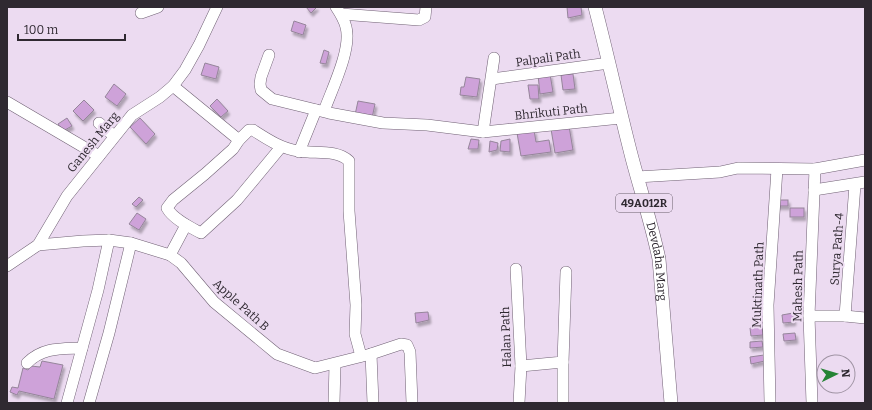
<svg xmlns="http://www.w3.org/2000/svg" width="872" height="410" font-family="Bitter,serif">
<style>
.building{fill:#cea2d9;stroke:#95859a;filter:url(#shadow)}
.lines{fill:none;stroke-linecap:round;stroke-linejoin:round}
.minor-casing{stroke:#706174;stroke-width:12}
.major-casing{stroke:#706174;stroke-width:14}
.minor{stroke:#fff;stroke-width:11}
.major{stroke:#fff;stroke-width:13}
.labels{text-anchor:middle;stroke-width:4;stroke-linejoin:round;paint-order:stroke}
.shield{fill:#ecdbf1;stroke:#685e6b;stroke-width:1}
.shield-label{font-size:11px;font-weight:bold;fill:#2f2931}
.street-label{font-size:12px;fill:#2f2931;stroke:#ecdbf1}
</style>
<defs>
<filter id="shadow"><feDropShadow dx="2" dy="3.5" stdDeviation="1" flood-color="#0004"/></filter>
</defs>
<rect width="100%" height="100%" fill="#ecdbf1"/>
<g class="building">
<polygon points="306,7 317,7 311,13"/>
<polygon points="567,7 581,7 582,15 568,18"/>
<polygon points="294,21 306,25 303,35 291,31"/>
<polygon points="324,50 329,52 326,64 320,63"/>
<polygon points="205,63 219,67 216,79 201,75"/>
<polygon points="550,74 553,92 540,94 538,75"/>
<polygon points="573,74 575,89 563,90 561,75"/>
<polygon points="466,77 480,79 477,97 460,95 461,87 464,87"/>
<polygon points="114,84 126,94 117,106 105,97"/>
<polygon points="528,85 538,85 539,99 530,99"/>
<polygon points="217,99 228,111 221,117 210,106"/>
<polygon points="84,100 94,110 83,121 73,111"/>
<polygon points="358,101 375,104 372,118 355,115"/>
<polygon points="67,118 72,126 63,131 58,124"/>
<polygon points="140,118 155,134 146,144 130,127"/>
<polygon points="569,126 573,150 555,153 551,129"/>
<polygon points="534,130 536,142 549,140 551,152 521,156 517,133"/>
<polygon points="471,139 479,140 478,149 468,149"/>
<polygon points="510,139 510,152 500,151 501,141"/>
<polygon points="490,141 498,143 497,150 489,152"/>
<polygon points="139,197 143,200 136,207 132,204"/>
<rect x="776" y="200" width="12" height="6"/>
<rect x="790" y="208" width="14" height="9"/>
<polygon points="137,213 146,219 139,230 129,224"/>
<polygon points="428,312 429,320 416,323 415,313"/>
<polygon points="793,313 794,322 783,323 782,315"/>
<polygon points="762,326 763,335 751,336 750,328"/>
<polygon points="795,333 796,340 784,341 783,334"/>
<polygon points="762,341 763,347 750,348 750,342"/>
<polygon points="764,355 765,361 751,364 750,357"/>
<polygon points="42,361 63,365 54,399 19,391 17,395 10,392 12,387 18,388 23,368 28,370 31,366 40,367"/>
</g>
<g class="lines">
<defs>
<g id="minor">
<polyline points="141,13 158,7"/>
<polyline points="341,14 419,20 425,17 426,7"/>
<polyline points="269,55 261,77 260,84 261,90 272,99 329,113 383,123 427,125 483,132 621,118"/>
<polyline points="492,79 609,63"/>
<polyline points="173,86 239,140"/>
<polyline points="7,102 99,156"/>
<path d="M324 111C332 89 352 49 346 27 344 19 340 13 336 7"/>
<polyline points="99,123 114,136"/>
<polyline points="483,132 494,58"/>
<path d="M281 147 237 200 201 233C190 227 173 219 167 208L173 200 205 174 233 149 239 140 249 130H253C267 139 282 149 299 151 315 154 336 149 349 161V211L356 305 355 334 361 356"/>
<polyline points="299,152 316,110"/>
<polyline points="637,177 720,172 738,168 815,169 865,160"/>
<polyline points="814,190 865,182"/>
<polyline points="38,245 83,241 109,240 131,243 170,255 181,263 214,302 277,354 315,368 371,354 401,344 407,345 410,352 412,403"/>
<polyline points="170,255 186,225"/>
<polyline points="7,266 38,245 67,196 132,115 160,97 173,86 185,70 199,45 217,7"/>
<polyline points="516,269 521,366 519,403"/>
<polyline points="809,316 845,316 865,318"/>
<polyline points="845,316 855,185"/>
<polyline points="371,354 373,403"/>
<polyline points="563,362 563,403"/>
<path d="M27 363C43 347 61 349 82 348"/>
<polyline points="521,366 563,362 566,272"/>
<polyline points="67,403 98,290 109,240"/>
<polyline points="89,403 109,333 131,243"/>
<polyline points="334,403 335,364"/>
<polyline points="770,403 768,305 777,169"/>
<polyline points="812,403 809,316 815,169"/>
</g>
<g id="major">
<path id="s1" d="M595 7C608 57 619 108 632 158 641 192 652 225 659 259L671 403"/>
</g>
</defs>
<use href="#minor" class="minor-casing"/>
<use href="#major" class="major-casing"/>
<use href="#minor" class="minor"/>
<use href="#major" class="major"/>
</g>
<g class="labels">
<rect class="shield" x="616" y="194" width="56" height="18" rx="3"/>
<g class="shield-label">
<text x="644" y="207">49A012R</text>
</g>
<g class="street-label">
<text transform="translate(548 58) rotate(-8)" y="4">Palpali Path</text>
<text transform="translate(551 112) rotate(-6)" y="4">Bhrikuti Path</text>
<text transform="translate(93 142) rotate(-51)" y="4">Ganesh Marg</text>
<text transform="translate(837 249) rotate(-86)" y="4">Surya Path-4</text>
<text dy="4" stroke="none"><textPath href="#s1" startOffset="262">Devdaha Marg</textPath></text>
<text transform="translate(758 285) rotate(-88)" y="4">Muktinath Path</text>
<text transform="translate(798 286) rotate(-89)" y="4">Mahesh Path</text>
<text transform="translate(241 305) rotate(42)" y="4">Apple Path B</text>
<text transform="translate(506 337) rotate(-92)" y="4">Halan Path</text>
</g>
</g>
<rect width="872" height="410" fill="none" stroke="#2f2931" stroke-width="16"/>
<g transform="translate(836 374) rotate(85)"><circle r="19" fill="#ecdbf1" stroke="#a094a4"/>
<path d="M0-3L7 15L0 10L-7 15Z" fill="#258335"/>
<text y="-6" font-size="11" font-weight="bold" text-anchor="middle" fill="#2f2931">N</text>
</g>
<path d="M18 34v6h107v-6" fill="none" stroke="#2f2931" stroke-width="2"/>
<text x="24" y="34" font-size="12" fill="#2f2931" stroke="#ecdbf1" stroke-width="3" paint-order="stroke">100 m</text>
</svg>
